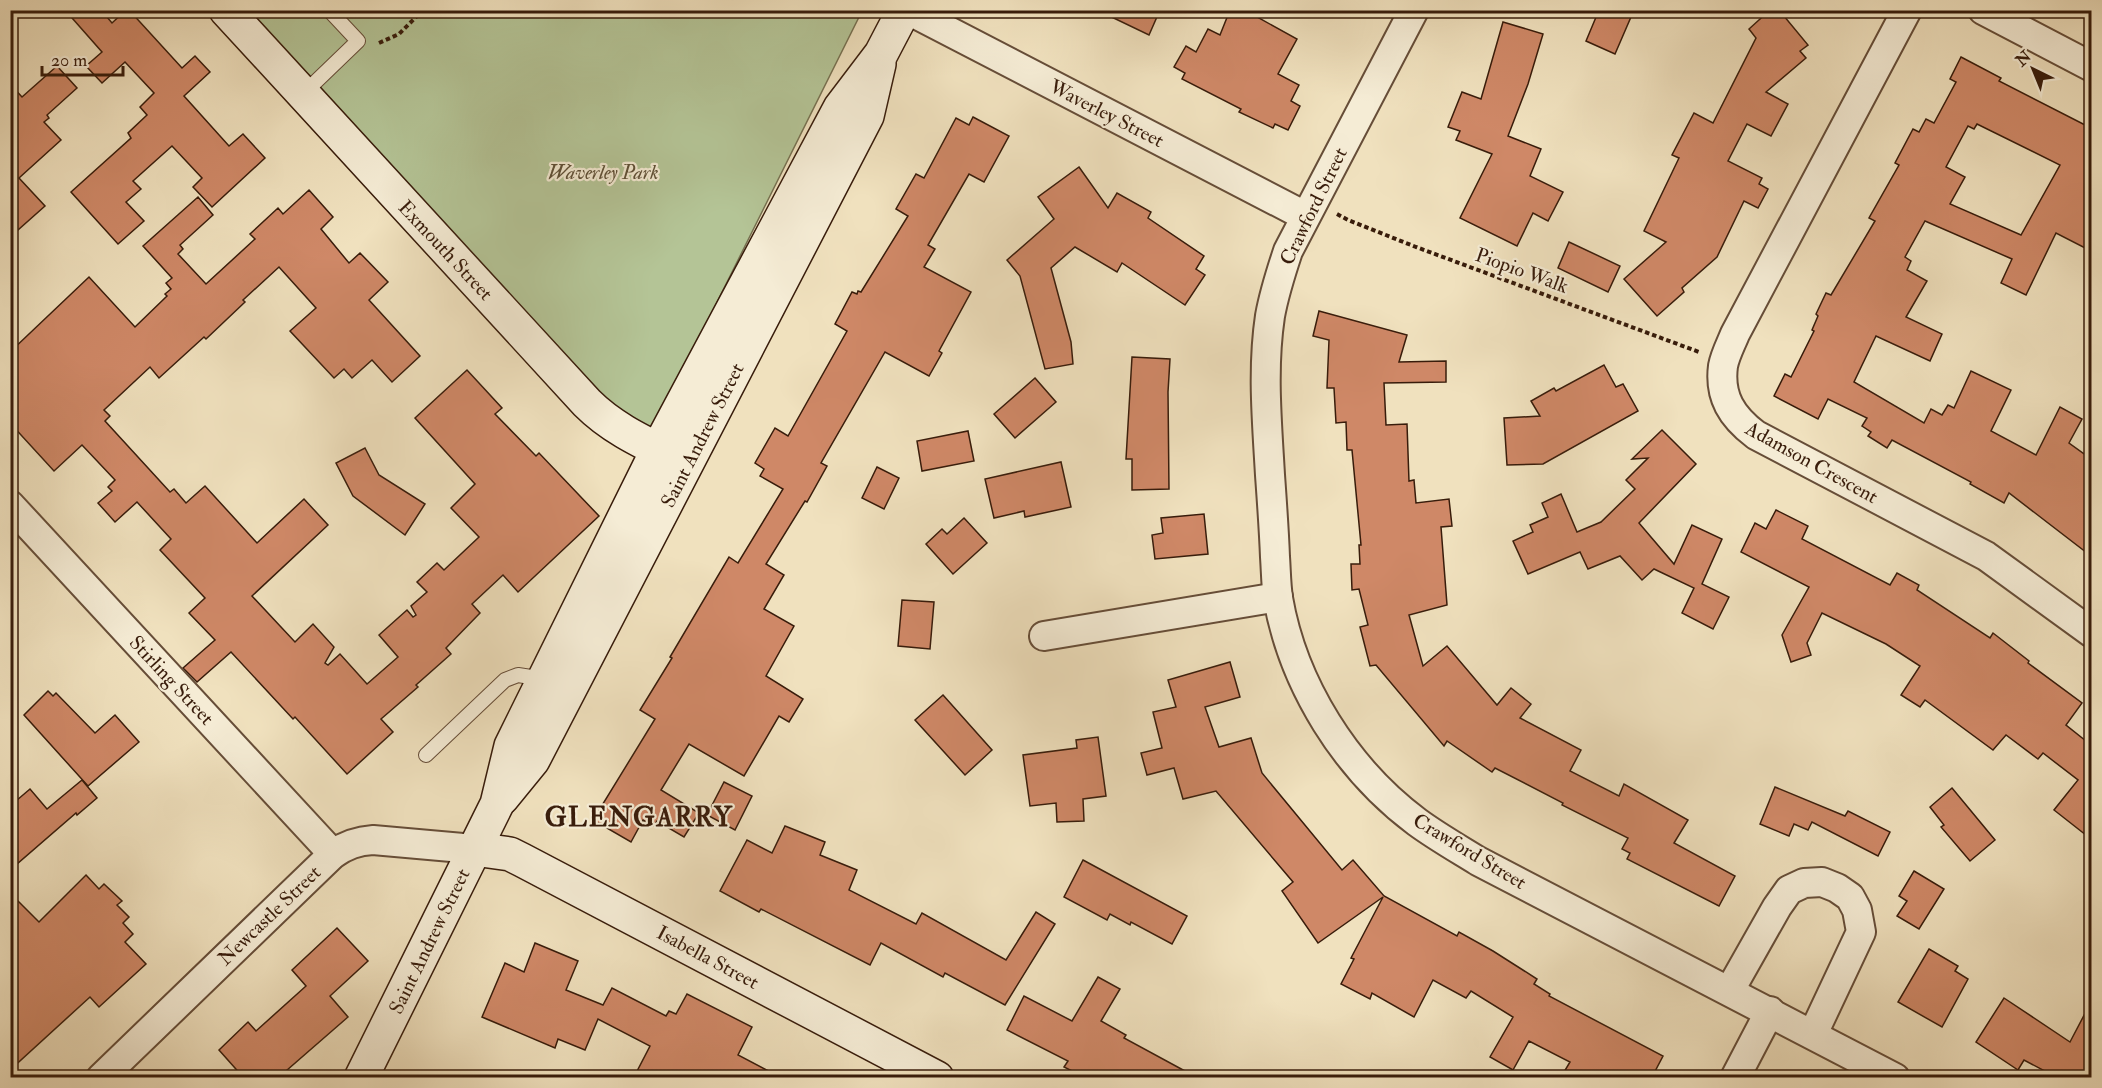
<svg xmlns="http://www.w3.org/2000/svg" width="2102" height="1088" font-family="'IM FELL Double Pica',serif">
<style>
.green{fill:#b4c496;stroke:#767050;stroke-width:1.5}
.building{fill:#cf8867;stroke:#381c0b;stroke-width:1.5;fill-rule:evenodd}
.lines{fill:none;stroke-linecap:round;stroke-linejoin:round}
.lane-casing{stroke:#664d38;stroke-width:16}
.street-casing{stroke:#664d38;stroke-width:32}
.secondary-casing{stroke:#381c0b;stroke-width:36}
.path{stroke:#381c0b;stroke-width:4;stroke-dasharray:4.5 3;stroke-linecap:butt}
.lane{stroke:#f5ecd5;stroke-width:14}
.street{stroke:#f5ecd5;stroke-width:28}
.secondary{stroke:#f5ecd5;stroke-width:33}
.labels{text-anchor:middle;stroke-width:4.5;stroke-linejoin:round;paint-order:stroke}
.street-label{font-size:20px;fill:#381c0b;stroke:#f5ecd5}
.park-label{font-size:20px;font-style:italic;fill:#5d4e35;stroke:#f5ecd5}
.district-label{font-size:26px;font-weight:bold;letter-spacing:1.5px;fill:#381c0b;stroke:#f5ecd5}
</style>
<rect width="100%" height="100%" fill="#f0e1be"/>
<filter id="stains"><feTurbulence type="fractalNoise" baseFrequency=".00333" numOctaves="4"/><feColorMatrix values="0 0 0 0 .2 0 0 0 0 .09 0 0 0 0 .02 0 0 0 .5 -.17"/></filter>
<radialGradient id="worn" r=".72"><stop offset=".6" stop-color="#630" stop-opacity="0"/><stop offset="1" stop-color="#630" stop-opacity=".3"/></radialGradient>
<polygon class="green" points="243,11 862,11 641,455"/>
<g class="building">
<polygon points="65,10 101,10 112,23 126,10 129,10 182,68 195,56 210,72 184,96 229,146 243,134 265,158 212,207 193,187 202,178 172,146 133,181 141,189 126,202 144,221 118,244 71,192 131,138 128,133 147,115 140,107 154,93 125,62 102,83 86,66 102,52"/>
<polygon points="1097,10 1160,10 1149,35"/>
<polygon points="1230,10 1259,10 1257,17 1297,39 1278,74 1299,85 1291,101 1300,106 1288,130 1275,124 1273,128 1239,112 1241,109 1182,79 1185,73 1174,67 1186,46 1196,52 1208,29 1220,35"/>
<polygon points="1599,10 1634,10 1615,54 1586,41"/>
<polygon points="1770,10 1779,10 1808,45 1800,51 1806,58 1766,92 1788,104 1771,136 1747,124 1728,161 1762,178 1759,184 1768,189 1758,208 1744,201 1717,257 1682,288 1684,292 1657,316 1624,279 1666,242 1644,231 1679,158 1672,155 1694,113 1713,123 1756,38 1749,29"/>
<polygon points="1503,22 1543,34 1528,84 1508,136 1541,149 1530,176 1563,192 1548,221 1533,213 1517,246 1460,218 1492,154 1456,140 1460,131 1448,127 1462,92 1481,99"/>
<path d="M1961 57 2001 78 1999 81 2091 128V251L2056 233 2026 295 2001 283 2012 259 1925 221 1905 257 1911 261 1907 270 1927 281 1906 317 1942 334 1930 361 1876 336 1854 382 1924 423 1931 409 1942 415 1948 405 1954 408 1971 371 2011 390 1991 431 2036 455 2060 407 2082 419 2069 443 2091 459V556L2009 493 2004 503 1970 484 1971 482 1892 440 1887 448 1868 436 1871 432 1862 426 1867 418 1828 399 1818 419 1774 396 1785 374 1791 377 1814 331 1812 330 1818 316 1816 314 1826 293 1831 295 1875 221 1869 218 1899 165 1895 163 1913 129 1919 132 1926 119 1934 123 1956 82 1950 79ZM1977 124 2060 165 2021 235 1950 204 1965 177 1946 167 1968 126 1974 129Z"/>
<polygon points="57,66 77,88 47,115 49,118 44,122 61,140 19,178 45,206 10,237 10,84 22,97"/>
<polygon points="973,117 1009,136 984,182 969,174 928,245 935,249 924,267 971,292 939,351 942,353 929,376 885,352 821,463 827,466 807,502 805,501 766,564 784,575 764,609 794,626 766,676 803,699 789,722 779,716 744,776 689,744 661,790 699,813 684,837 657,821 654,826 643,820 631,842 593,820 655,719 640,710 672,658 670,657 729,557 738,563 783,489 760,476 764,469 755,463 775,428 788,436 847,331 835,324 852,292 857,294 858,291 861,292 908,216 896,209 916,174 924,178 956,118 969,125"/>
<polygon points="1079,167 1108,208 1117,193 1151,212 1148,218 1204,256 1196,269 1205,275 1185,305 1122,263 1117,272 1075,247 1051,268 1071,342 1073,364 1045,369 1020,276 1007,260 1054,219 1038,197"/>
<polygon points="309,190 333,217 321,229 349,263 360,253 388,282 369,300 420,356 392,382 372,360 352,378 344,369 334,378 290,331 316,308 279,267 243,300 245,302 206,339 204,337 159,378 150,367 104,410 110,416 105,421 170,492 174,489 186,503 205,486 257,543 304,499 328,525 252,596 295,642 313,624 334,647 325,663 328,665 340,654 367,684 398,657 379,635 407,610 413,617 416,615 411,606 427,592 417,582 437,563 444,570 479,537 451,508 475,484 415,418 467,370 502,408 495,414 536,456 539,453 599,516 518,592 503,575 472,604 480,613 446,648 451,654 416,685 418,687 381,719 393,732 347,774 295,717 293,719 231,652 197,682 183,668 215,640 189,613 205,598 160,550 171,539 137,502 115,522 98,503 112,491 108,487 115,480 82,445 54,471 10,423 10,352 89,277 135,327 167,296 165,294 171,289 166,283 172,278 143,246 198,197 213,215 180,245 183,249 178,254 206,284 255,239 250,234 278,208 283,214"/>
<polygon points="1569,242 1620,266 1608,292 1558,268"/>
<polygon points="1319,311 1407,335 1399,362 1446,361 1446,382 1384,383 1386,425 1407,424 1409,481 1414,480 1416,503 1449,499 1452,526 1441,527 1447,605 1409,615 1423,666 1447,646 1497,705 1511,688 1531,704 1520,718 1581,750 1570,771 1619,796 1624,784 1688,820 1674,843 1735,876 1719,906 1627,859 1630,853 1622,849 1628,838 1562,805 1563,803 1495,768 1492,772 1447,741 1444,746 1376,665 1370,666 1360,627 1368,625 1359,589 1352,590 1351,564 1360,564 1359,545 1361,545 1352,450 1347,450 1346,422 1336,423 1334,388 1327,388 1329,340 1313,336"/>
<polygon points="1132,357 1170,359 1168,392 1169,489 1132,490 1132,459 1126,459"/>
<polygon points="1604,365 1616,387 1623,384 1638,411 1543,464 1507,465 1504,418 1540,416 1531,401 1554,388 1556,391"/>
<polygon points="1035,378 1056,402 1015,438 994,414"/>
<polygon points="1662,430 1696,464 1639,523 1674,564 1692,525 1722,539 1702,584 1729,597 1713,629 1682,613 1694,588 1654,569 1642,580 1620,556 1588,569 1580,552 1528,574 1513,541 1533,532 1530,525 1548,517 1542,503 1561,494 1577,532 1601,522 1635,489 1626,480 1648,458 1632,459"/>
<polygon points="968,431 974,461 922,471 917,441"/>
<polygon points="365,448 379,475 425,504 405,535 353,496 336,463"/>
<polygon points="1061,462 1071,507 1025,517 1024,511 994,518 985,479"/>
<polygon points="877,467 899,478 884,509 862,498"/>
<polygon points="1776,510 1808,526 1802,539 1890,585 1897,573 1919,585 1917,590 1990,638 1993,633 2029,661 2028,663 2082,703 2066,725 2091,745 2091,839 2054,810 2078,780 2043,753 2038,759 2006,735 1993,750 1925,700 1920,707 1901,695 1920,666 1886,644 1822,613 1807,643 1811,655 1791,662 1782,635 1809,587 1741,552 1755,523 1766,529"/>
<polygon points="1204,514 1208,554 1155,559 1152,535 1163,533 1161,518"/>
<polygon points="964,518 987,543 953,574 926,544 942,529 947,534"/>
<polygon points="902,600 934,602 930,649 898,646"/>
<polygon points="1230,662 1240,697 1205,707 1219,747 1251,738 1262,773 1342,870 1353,860 1384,896 1457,936 1459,932 1493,951 1537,979 1534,984 1550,994 1549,996 1663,1056 1652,1077 1561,1077 1570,1062 1529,1041 1513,1070 1490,1057 1513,1017 1471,991 1466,998 1433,980 1414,1017 1372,993 1370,999 1341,984 1354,959 1351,958 1383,897 1318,943 1282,891 1293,882 1216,791 1183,799 1174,768 1147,775 1141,753 1162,748 1153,712 1176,707 1168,680"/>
<polygon points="48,691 53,696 56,693 95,733 115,715 139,742 88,786 24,715"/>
<polygon points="943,695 992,750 965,775 915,720"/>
<polygon points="1098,737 1106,796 1083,799 1084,821 1057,822 1056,803 1030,806 1023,755 1077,748 1076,740"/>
<polygon points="82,780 97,798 77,815 76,813 10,870 10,806 30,789 47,809"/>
<polygon points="724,782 752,796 735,830 707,815"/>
<polygon points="1775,787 1845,816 1848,811 1890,832 1878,856 1812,822 1808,830 1794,824 1789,836 1760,824"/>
<polygon points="1952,788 1995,840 1970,861 1941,827 1944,825 1930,807"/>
<polygon points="785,826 825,842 820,855 857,870 849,890 916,924 922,913 1006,960 1036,912 1055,924 1005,1005 945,973 943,977 881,943 870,965 761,909 759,912 720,891 747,840 772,853"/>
<polygon points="1083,860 1187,916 1172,944 1131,922 1130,925 1110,914 1107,920 1064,897"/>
<polygon points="1914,871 1944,889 1919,929 1897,916 1907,901 1899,896"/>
<polygon points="86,875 99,889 104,884 122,901 117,905 129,917 123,923 133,934 125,942 146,964 99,1007 90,997 10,1070 10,893 39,922"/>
<polygon points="337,928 368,961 330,996 348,1017 279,1077 243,1077 219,1050 248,1022 256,1031 306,986 292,970"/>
<polygon points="535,943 578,961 566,990 603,1005 612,988 666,1016 669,1011 676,1014 687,994 752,1027 738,1055 780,1077 634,1077 650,1046 598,1019 585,1050 558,1039 555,1048 482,1017 505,963 524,972"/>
<polygon points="1929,949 1958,966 1955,971 1968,979 1942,1027 1898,1002"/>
<polygon points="1098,977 1120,989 1101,1021 1126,1035 1124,1038 1196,1077 1084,1077 1064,1067 1068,1061 1007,1030 1024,996 1072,1021"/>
<polygon points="2004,998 2070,1042 2091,1002 2091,1067 2086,1077 2056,1077 2024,1060 2018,1070 1976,1042"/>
</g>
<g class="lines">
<defs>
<g id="lane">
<polyline points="303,94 358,41 329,10"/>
<polyline points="426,755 505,680 518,675 544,679"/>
</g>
<g id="street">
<polyline points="908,10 1305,216"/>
<path d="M1414 10 1288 251C1281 272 1274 294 1270 316 1262 369 1267 422 1270 475 1272 503 1274 530 1275 557 1276 571 1276 585 1278 598 1293 685 1346 769 1417 822 1436 836 1457 848 1478 861L1895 1078"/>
<path d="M1907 10 1735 334C1731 344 1725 355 1723 366 1719 397 1732 417 1756 435L1986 556 2092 633"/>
<polyline points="1983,10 2092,67"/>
<polyline points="10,505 333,854"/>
<polyline points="1044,636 1278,597"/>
<polyline points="1730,990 1777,907 1789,890 1804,883 1822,882 1837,888 1850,897 1857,910 1861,932 1813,1034"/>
<path d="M101 1078 333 854C346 845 357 841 373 840L474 849"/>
<polyline points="1735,1078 1770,1011"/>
</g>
<g id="secondary">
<path d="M226 10 587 403C613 429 645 443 677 459"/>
<polyline points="502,798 533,760 867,116 879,64"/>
<polyline points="474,849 510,854 522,860 937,1078"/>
<polyline points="361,1078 497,804 511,746 658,449 840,108 881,54 904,10"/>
</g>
</defs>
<use href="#lane" class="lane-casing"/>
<use href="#street" class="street-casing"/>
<use href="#secondary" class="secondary-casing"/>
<g class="path">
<polyline points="379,43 399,34 423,10"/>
<polyline points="1337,214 1348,220 1416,247 1699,352"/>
</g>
<use href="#lane" class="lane"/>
<use href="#street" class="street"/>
<use href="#secondary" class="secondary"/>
</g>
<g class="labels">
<g class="street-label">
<text transform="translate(1107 113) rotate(27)" y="7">Waverley Street</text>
<text transform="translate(1313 206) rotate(-64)" y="7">Crawford Street</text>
<text transform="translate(446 250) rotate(47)" y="7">Exmouth Street</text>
<text transform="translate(1522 270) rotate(20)" y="7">Piopio Walk</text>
<text transform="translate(702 435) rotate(-63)" y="7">Saint Andrew Street</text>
<text transform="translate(1812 462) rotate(29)" y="7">Adamson Crescent</text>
<text transform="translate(172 680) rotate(47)" y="7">Stirling Street</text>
<text transform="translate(1470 851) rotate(31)" y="7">Crawford Street</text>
<text transform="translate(269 915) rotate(-44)" y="7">Newcastle Street</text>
<text transform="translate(429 941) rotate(-64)" y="7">Saint Andrew Street</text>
<text transform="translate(708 957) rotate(28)" y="7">Isabella Street</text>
</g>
<g class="park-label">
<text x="603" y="179">Waverley Park</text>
</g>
<g class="district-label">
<text x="639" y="826">GLENGARRY</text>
</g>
</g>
<rect width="2102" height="1088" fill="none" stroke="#f0e1be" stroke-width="36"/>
<rect x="12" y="12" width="2078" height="1064" fill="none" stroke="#381c0b" stroke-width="3"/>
<rect x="18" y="18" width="2066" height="1052" fill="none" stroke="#381c0b" stroke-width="1.5"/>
<g transform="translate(2033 69) rotate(317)" stroke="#f5ecd5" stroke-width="4.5" paint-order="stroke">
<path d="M0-4.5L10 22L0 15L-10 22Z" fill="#381c0b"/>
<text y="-9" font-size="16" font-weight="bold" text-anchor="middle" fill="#381c0b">N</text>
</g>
<path d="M42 66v9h81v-9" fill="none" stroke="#381c0b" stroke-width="3"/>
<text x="51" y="66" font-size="18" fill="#381c0b" stroke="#f5ecd5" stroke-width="4.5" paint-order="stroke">20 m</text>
<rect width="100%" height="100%" filter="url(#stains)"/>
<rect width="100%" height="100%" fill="url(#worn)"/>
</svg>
